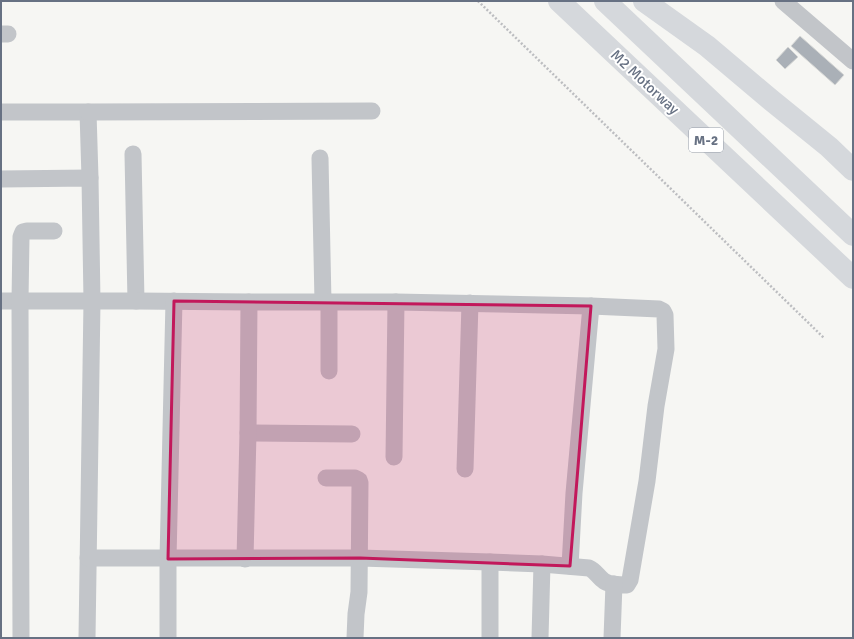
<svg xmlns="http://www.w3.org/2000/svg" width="854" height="639" font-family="Signika,sans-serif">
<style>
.building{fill:#aab0b7;stroke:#d7d8d6}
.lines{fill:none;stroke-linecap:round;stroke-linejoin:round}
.path{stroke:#bcbdc0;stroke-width:2.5;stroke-dasharray:2 2;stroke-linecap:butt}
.minor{stroke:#c2c5c9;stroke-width:17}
.highway{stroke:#d5d8dc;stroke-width:22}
.marked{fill:#c2185b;fill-opacity:0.2;stroke:#c2185b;stroke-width:3;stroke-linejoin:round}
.labels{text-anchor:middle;stroke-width:4;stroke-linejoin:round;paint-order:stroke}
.shield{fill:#fff;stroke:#959ca8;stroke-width:1}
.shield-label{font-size:14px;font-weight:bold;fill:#677183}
.street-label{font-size:15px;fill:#677183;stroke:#fff}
</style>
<rect width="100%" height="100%" fill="#f6f6f3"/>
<g class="building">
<polygon points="800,36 844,75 835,85 791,46"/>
<polygon points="788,47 798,57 785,69 776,60"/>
</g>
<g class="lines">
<polyline class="path" points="478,1 824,338"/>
<g class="minor">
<polyline points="783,1 853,61"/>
<polyline points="1,34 8,34"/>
<polyline points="1,112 88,112 90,178"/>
<polyline points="88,112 372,111"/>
<polyline points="133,154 136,301"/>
<polyline points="320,158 323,302"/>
<polyline points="1,179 90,178 92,301 87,638"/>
<path d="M1 301H136L249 302H396L591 306 659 309 663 311 665 315 666 349 656 406 647 481 630 580 627 585C621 585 609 585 604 581 598 577 596 571 589 568L542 564 490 562 360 558H88"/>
<polyline points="329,302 329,371"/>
<polyline points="248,433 352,434"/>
<polyline points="394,457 396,302"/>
<polyline points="465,469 470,303"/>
<polyline points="326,478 355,478 359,480 360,483 359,592 356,614 355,638"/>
<polyline points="245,559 248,433 249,302"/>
<polyline points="490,562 490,638"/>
<polyline points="570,566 574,493 591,306"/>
<polyline points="21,638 20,301 21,237 23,232 27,231 54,231"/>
<polyline points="168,638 168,559 174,301"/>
<polyline points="540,638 542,564"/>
<polyline points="612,638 614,584"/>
</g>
<g class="highway">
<polyline points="559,1 853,278"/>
<polyline points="605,1 853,235"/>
<polyline points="644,1 707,46 771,100 829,147 853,170"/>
</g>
</g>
<path class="marked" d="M174 301 591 306 570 566 360 558 168 559Z"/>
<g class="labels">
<rect class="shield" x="689" y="128" width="34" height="24" rx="3"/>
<g class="shield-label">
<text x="706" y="145">M-2</text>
</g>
<g class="street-label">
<text transform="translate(645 82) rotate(43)" y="5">M2 Motorway</text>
</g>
</g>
<rect width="854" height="639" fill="none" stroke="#677183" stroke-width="4"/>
</svg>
